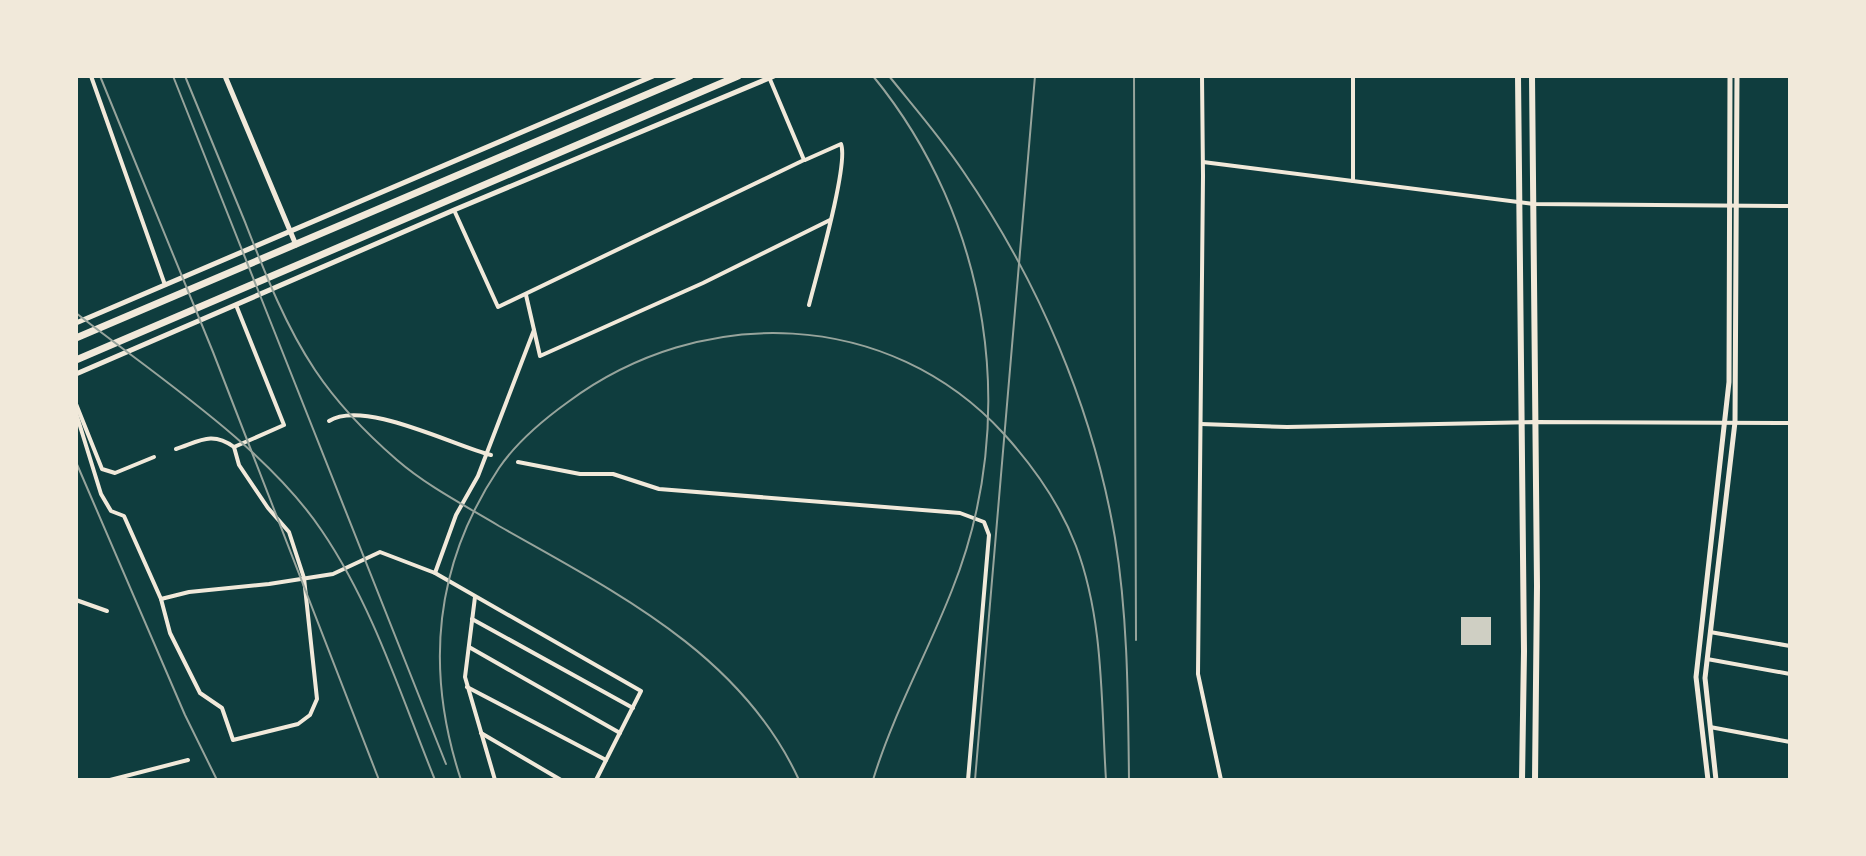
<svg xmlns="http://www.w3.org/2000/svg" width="1866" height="856" font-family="'PT Sans',sans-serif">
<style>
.building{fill:#cfcfc3}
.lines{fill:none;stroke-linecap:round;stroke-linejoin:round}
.minor{stroke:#f1e9da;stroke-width:4}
.tertiary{stroke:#f1e9da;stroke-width:5}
.secondary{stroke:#f1e9da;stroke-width:6}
.trunk{stroke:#f1e9da;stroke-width:7}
.rail{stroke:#97a49c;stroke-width:2}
</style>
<rect width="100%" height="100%" fill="#0f3d3e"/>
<rect class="building" x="1461" y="617" width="30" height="28"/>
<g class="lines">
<g class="minor">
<polyline points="91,76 165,285"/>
<polyline points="1202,76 1203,176 1198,674 1221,780"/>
<polyline points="1353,76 1353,181"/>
<path d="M805 160 841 144C849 164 816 277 809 305"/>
<polyline points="1203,162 1534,204 1790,206"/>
<polyline points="454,210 498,307 804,160 769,77"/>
<polyline points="526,295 540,356 703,283 830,220"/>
<polyline points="76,404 102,469 115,473 154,457"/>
<path d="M76 413 101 494 111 511 124 516 161 599 170 633 200 693 222 708 233 740 298 724 310 715 317 699 304 578 289 532 268 508 239 465 234 447C212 431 200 441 176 449"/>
<path d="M329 421C364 399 454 446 491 455"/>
<polyline points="1201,424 1287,427 1534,422 1790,423"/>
<polyline points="234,447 284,425 236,305"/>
<polyline points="518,462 580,474 613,474 659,489 960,513 984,522 989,535 968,780"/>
<polyline points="435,573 641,691 596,780"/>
<polyline points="475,597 465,677 495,780"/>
<polyline points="161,599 189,592 269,584 333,574 380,552 435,573 456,515 478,476 534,330"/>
<polyline points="76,600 107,611"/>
<polyline points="472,619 633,708"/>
<polyline points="1710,632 1790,646"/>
<polyline points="469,647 620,733"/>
<polyline points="1707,659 1790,674"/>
<polyline points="467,687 606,760"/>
<polyline points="1710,727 1790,742"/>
<polyline points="481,733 561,780"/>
<polyline points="110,780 188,760"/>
</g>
<g class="tertiary">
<polyline points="225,76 296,245"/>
<polyline points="76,323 653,76"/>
<polyline points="76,374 454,210 774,76"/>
<polyline points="1708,780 1696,677 1729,382 1730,76"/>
<polyline points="1716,780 1705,678 1735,422 1737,76"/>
</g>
<g class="secondary">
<polyline points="1518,76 1524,651 1522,780"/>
<polyline points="1532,76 1537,586 1535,780"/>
</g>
<g class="trunk">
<polyline points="76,338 690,76"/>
<polyline points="76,360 738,76"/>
</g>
<g class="rail">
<polyline points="100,76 213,352 379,780"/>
<polyline points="173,76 446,764"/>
<path d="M185 76C205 125 225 174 245 222 265 273 285 325 315 370 337 403 367 434 397 460 427 486 464 505 499 526 613 591 741 653 799 780"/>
<path d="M889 76C914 107 941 138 963 171 1038 280 1093 408 1115 538 1128 618 1128 699 1129 780"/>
<polyline points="1134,76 1136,640"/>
<path d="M76 313C155 375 266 447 322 531 373 606 401 696 435 780"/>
<polyline points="76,462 185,715 217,780"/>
<path d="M461 780C425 671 434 565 499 468 516 443 543 420 568 402 701 303 889 308 1004 434 1034 467 1060 504 1076 546 1104 620 1101 702 1106 780"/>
<path d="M873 780C893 714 927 654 952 590 1021 418 990 219 873 76"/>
<polyline points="975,780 1035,76"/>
</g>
</g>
<rect width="1866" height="856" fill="none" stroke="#f1e9da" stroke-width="156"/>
</svg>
